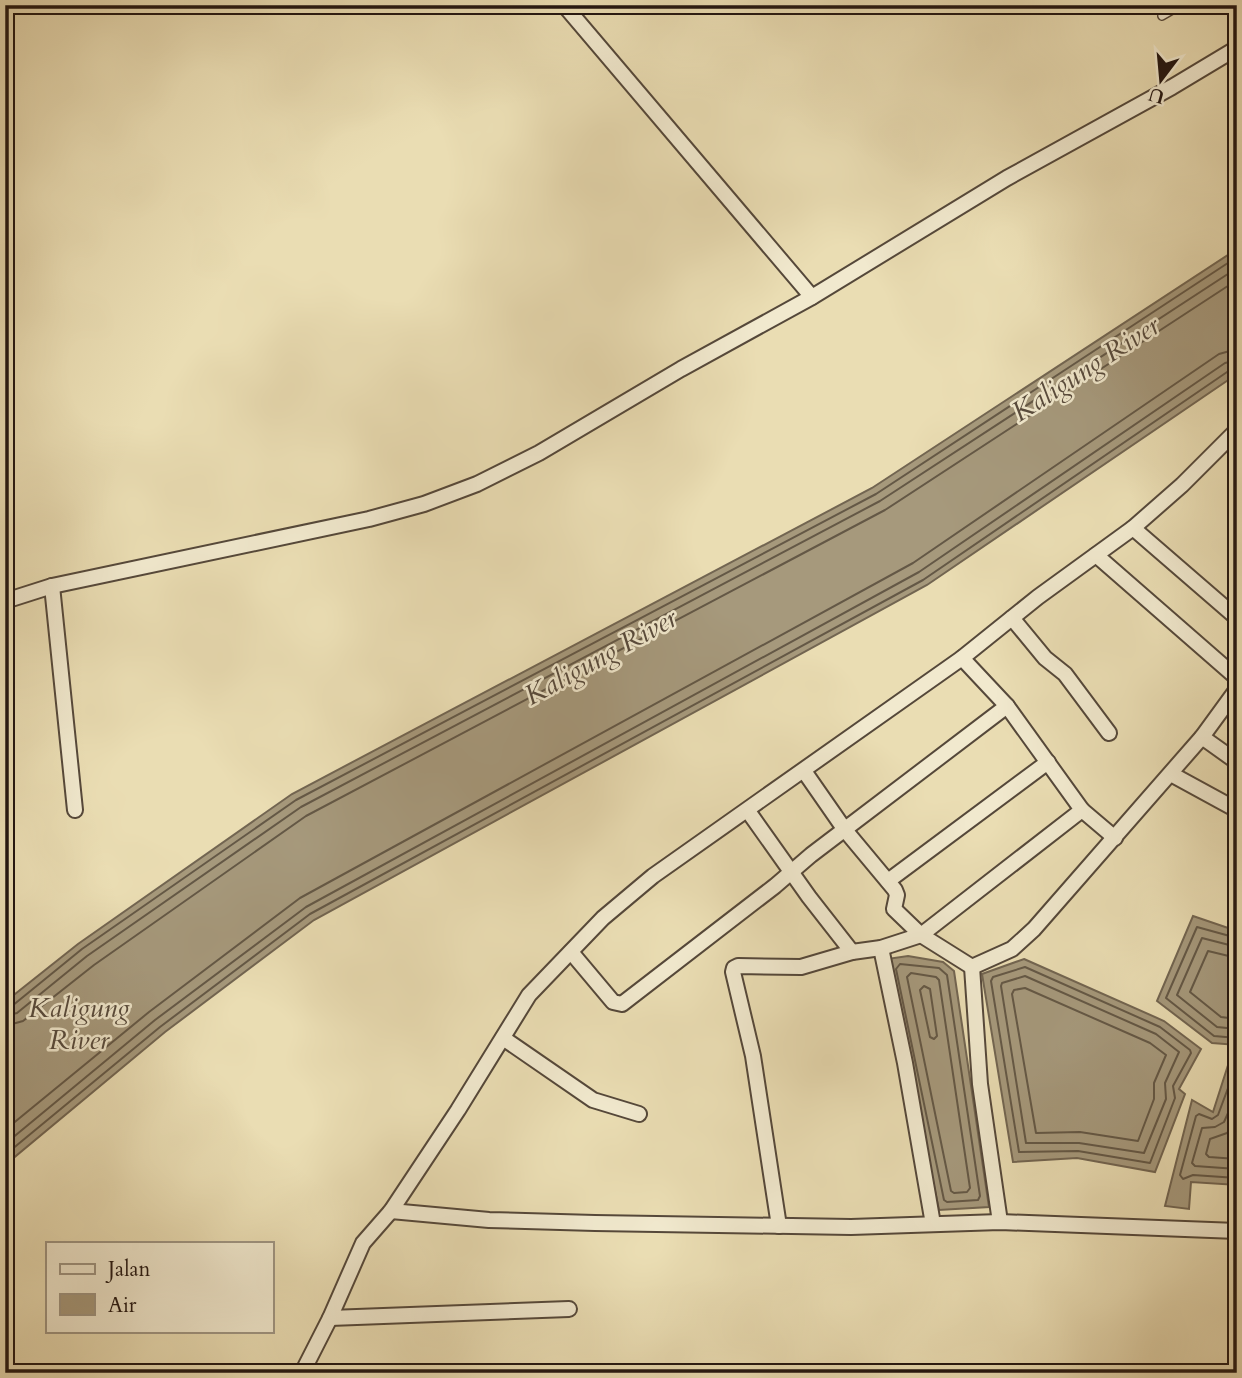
<svg xmlns="http://www.w3.org/2000/svg" width="1242" height="1378" font-family="Cardo,serif">
<style>
.water{fill:#a6997c;stroke:#726551;stroke-width:2}
.lines{fill:none;stroke-linecap:round;stroke-linejoin:round}
.shore{stroke:#645846;stroke-width:2}
.lane-casing{stroke:#55483a;stroke-width:10}
.street-casing{stroke:#55483a;stroke-width:18}
.lane{stroke:#f1e9ce;stroke-width:7}
.street{stroke:#f1e9ce;stroke-width:14}
.labels{text-anchor:middle;stroke-width:5;stroke-linejoin:round;paint-order:stroke}
.water-label{font-size:28px;font-style:italic;fill:#574a3c;stroke:#f1e9ce}
</style>
<rect width="100%" height="100%" fill="#eaddb3"/>
<filter id="stains"><feTurbulence type="fractalNoise" baseFrequency=".00286" numOctaves="4"/><feColorMatrix values="0 0 0 0 .2 0 0 0 0 .09 0 0 0 0 .02 0 0 0 .5 -.17"/></filter>
<radialGradient id="worn" r=".72"><stop offset=".6" stop-color="#630" stop-opacity="0"/><stop offset="1" stop-color="#630" stop-opacity=".3"/></radialGradient>
<g class="water">
<polygon points="1237,249 1237,374 927,585 314,920 165,1032 5,1165 5,1002 78,944 292,794 872,488"/>
<polygon points="1193,916 1237,931 1237,1045 1212,1043 1157,1001"/>
<polygon points="908,956 943,962 954,971 989,1207 939,1210 887,959"/>
<polygon points="1024,959 1164,1021 1201,1049 1179,1089 1185,1094 1155,1172 1077,1158 1013,1162 982,974"/>
<polygon points="1229,1062 1237,1063 1237,1185 1191,1182 1189,1209 1165,1206 1192,1100 1213,1112"/>
</g>
<g class="lines">
<g class="shore">
<polyline points="1237,938 1197,927 1166,998 1214,1036 1237,1038"/>
<polyline points="1237,947 1202,938 1177,995 1217,1027 1237,1029"/>
<polyline points="1237,958 1208,951 1190,992 1221,1017 1237,1019"/>
<polygon points="900,964 939,968 947,975 980,1196 978,1200 947,1202 944,1200 896,969"/>
<polygon points="1025,967 1160,1027 1190,1050 1191,1053 1173,1086 1175,1098 1150,1163 1078,1151 1019,1152 991,981 993,977"/>
<polygon points="911,973 936,977 939,980 970,1188 967,1192 954,1193 951,1191 907,977"/>
<polygon points="1025,976 1156,1034 1179,1052 1165,1083 1166,1099 1144,1153 1079,1143 1026,1143 1001,986 1002,983"/>
<polygon points="924,986 930,989 937,1036 934,1039 930,1037 920,990"/>
<polygon points="1025,988 1150,1043 1166,1055 1154,1083 1154,1099 1138,1141 1080,1132 1036,1133 1012,994 1014,990"/>
<polyline points="5,1007 12,1006 82,949 296,800 876,494 1237,257"/>
<polyline points="5,1016 17,1013 87,956 301,807 880,501 1237,268"/>
<polyline points="5,1026 23,1021 94,965 306,816 885,510 1237,280"/>
<polyline points="1237,1070 1234,1072 1218,1115 1212,1119 1199,1114 1196,1116 1180,1175 1183,1179 1193,1175 1237,1178"/>
<polyline points="1237,1093 1224,1122 1215,1127 1202,1128 1192,1163 1195,1166 1237,1169"/>
<polyline points="1237,1122 1227,1133 1210,1139 1206,1154 1209,1157 1237,1159"/>
<polyline points="5,1130 149,1012 300,898 913,563 1219,354 1237,349"/>
<polyline points="5,1144 155,1020 306,907 919,572 1225,363 1237,360"/>
<polyline points="5,1155 160,1027 310,914 923,580 1230,370 1237,369"/>
</g>
<defs>
<polyline id="lane" points="1162,16 1181,5"/>
<g id="street">
<polyline points="564,5 812,297"/>
<polyline points="1133,528 1237,618"/>
<polyline points="1096,555 1237,678"/>
<polyline points="52,586 75,810"/>
<polyline points="5,601 52,586 369,519 424,504 477,484 539,453 681,369 812,297 1007,178 1172,87 1237,48"/>
<polyline points="1012,618 1045,658 1065,674 1109,733"/>
<polyline points="1202,737 1237,762"/>
<polyline points="804,771 845,830 895,890 897,895 894,909 921,935 972,967 1012,949 1034,929 1202,737 1237,689"/>
<polyline points="1171,774 1237,810"/>
<polyline points="1082,810 1115,838"/>
<polyline points="748,811 809,897 852,952"/>
<polyline points="888,881 1048,762"/>
<polyline points="881,948 905,1063 933,1224"/>
<polyline points="571,952 613,1002 622,1004 775,886 811,855 1007,706"/>
<polyline points="972,967 980,1084 1000,1222"/>
<polyline points="503,1038 593,1100 639,1114"/>
<polyline points="391,1211 489,1220 595,1223 851,1227 1000,1222 1237,1231"/>
<polyline points="779,1226 753,1056 733,972 734,968 738,966 801,967 852,952 881,948 921,935 1082,810 1007,706 962,658"/>
<polyline points="330,1318 569,1309"/>
<polyline points="302,1373 330,1318 363,1243 391,1211 458,1110 529,995 603,918 653,876 962,658 1038,597 1133,528 1182,485 1237,430"/>
</g>
</defs>
<use href="#lane" class="lane-casing"/>
<use href="#street" class="street-casing"/>
<use href="#lane" class="lane"/>
<use href="#street" class="street"/>
</g>
<g class="labels">
<g class="water-label">
<text transform="translate(1085 368) rotate(-33)" y="10">Kaligung River</text>
<text transform="translate(600 656) rotate(-29)" y="10">Kaligung River</text>
<text x="79" y="1017">Kaligung<tspan x="79" dy="32">River</tspan></text>
</g>
</g>
<rect width="1242" height="1378" fill="none" stroke="#eaddb3" stroke-width="28"/>
<rect x="7" y="7" width="1228" height="1364" fill="none" stroke="#231611" stroke-width="3.5"/>
<rect x="14" y="14" width="1214" height="1350" fill="none" stroke="#231611" stroke-width="2"/>
<rect x="46" y="1242" width="228" height="91" fill="#f1e9ce" stroke="#9f9582" stroke-width="2"/>
<rect x="60" y="1264" width="35" height="10" fill="#f1e9ce" stroke="#9f9582" stroke-width="2"/>
<text x="108" y="1276" font-size="21" fill="#231611">Jalan</text>
<rect x="60" y="1294" width="35" height="21" fill="#a6997c" stroke="#9f9582" stroke-width="2"/>
<text x="108" y="1312" font-size="21" fill="#231611">Air</text>
<g transform="translate(1161 80) rotate(196)" stroke="#f1e9ce" stroke-width="5" paint-order="stroke">
<path d="M0-5L12 26L0 18L-12 26Z" fill="#231611"/>
<text y="-10" font-size="19" font-weight="bold" text-anchor="middle" fill="#231611">U</text>
</g>
<rect width="100%" height="100%" filter="url(#stains)"/>
<rect width="100%" height="100%" fill="url(#worn)"/>
</svg>
